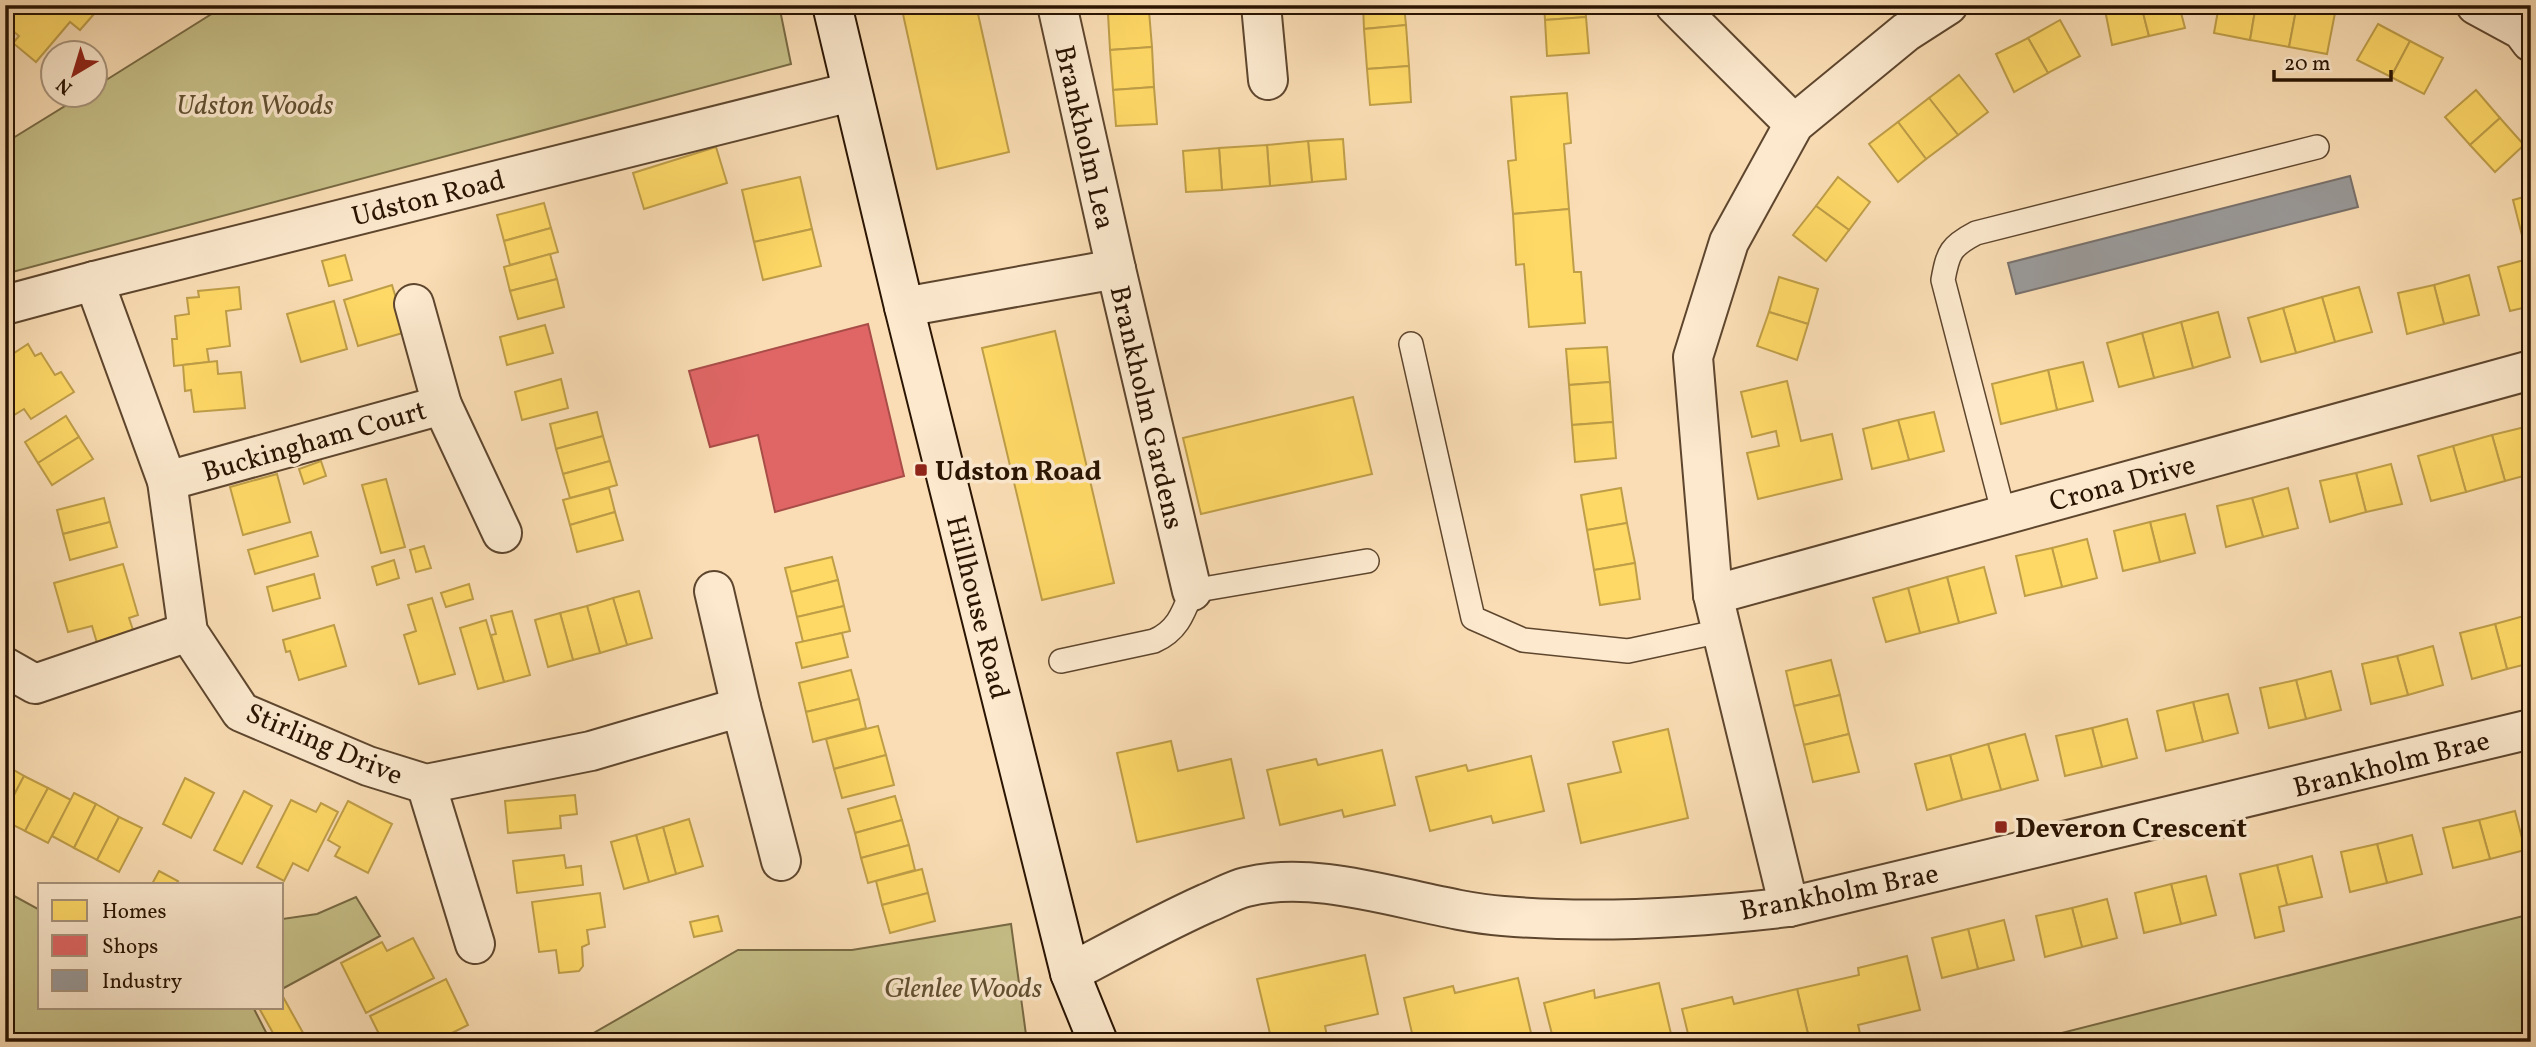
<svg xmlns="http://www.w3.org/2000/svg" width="2536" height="1047" font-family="Vollkorn,serif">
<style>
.green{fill:#c6bf87;stroke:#786a44;stroke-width:2}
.homes{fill:#ffd966;stroke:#bf9e48;stroke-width:2}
.shops{fill:#e06666;stroke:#a94d48;stroke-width:2}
.industry{fill:#999;stroke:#78716c;stroke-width:2}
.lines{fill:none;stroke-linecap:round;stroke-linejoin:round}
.lane-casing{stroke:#5e462e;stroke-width:26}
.street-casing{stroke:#5e462e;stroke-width:42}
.secondary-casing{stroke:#2a1402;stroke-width:42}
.lane{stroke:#fce9ce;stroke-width:23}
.street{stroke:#fce9ce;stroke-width:38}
.secondary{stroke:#fce9ce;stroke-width:38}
.poi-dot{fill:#8f2418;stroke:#fce9ce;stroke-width:2.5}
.labels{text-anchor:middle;stroke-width:7;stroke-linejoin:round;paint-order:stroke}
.park-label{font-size:28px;font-style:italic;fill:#615031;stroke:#fce9ce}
.street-label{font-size:28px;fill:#2a1402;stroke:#fce9ce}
.poi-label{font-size:28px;font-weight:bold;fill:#2a1402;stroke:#fce9ce;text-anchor:start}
</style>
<rect width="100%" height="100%" fill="#faddb4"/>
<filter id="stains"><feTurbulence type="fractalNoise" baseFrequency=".00286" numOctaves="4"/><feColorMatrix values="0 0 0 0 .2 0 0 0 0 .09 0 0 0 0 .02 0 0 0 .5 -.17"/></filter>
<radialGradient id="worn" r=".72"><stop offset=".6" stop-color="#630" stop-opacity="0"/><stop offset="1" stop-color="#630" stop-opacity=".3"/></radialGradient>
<g class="green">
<polygon points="226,5 779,5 791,64 5,274 5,143 83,95 94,94 95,87"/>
<polygon points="5,891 40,910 40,1007 253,1007 271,1042 5,1042"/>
<polygon points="356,897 380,936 282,989 282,919 317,914"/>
<polygon points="2531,914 2531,1042 2026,1042"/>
<polygon points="1011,924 1027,1042 578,1042 738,950 852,950"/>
</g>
<g class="homes">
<polygon points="5,5 101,5 101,6 80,30 70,22 36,62 13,43 19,36 5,24"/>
<polygon points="901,5 976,5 1009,152 937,169"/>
<polygon points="1363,5 1404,5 1406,25 1364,29"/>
<polygon points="1544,5 1585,5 1586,17 1545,20"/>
<polygon points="2104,5 2141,5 2149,36 2112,45"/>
<polygon points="2141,5 2179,5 2185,28 2149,36"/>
<polygon points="2219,5 2256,5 2250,40 2214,33"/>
<polygon points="2256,5 2297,5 2289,47 2250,40"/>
<polygon points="2297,5 2336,8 2327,54 2289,47"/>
<polygon points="1149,11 1152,47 1110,50 1108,14"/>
<polygon points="1586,17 1589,53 1547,56 1545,20"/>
<polygon points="2060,20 2080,56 2048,73 2028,38"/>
<polygon points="2378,24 2410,41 2391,77 2357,60"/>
<polygon points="1406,25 1409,66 1367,69 1364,29"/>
<polygon points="2028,38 2048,73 2014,92 1996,54"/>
<polygon points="2410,41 2443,58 2424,94 2391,77"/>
<polygon points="1152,47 1154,87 1113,90 1110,50"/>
<polygon points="1409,66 1411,102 1370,105 1367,69"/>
<polygon points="1959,75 1988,112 1958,135 1929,98"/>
<polygon points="1154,87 1157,124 1116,126 1113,90"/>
<polygon points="2476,90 2500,118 2470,145 2445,117"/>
<polygon points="1567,93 1571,143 1564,144 1569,209 1513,214 1508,161 1516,160 1511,97"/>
<polygon points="1929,98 1958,135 1926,159 1898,122"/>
<polygon points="2500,118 2524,145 2495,172 2470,145"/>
<polygon points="1898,122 1926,159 1898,182 1869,144"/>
<polygon points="1343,139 1346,179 1312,182 1308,141"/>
<polygon points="1308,141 1312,182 1270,186 1267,145"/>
<polygon points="1267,145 1270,186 1222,190 1219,148"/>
<polygon points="716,147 727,183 644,209 633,173"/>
<polygon points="1219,148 1222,190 1186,192 1183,151"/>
<polygon points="800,177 812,229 754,242 742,190"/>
<polygon points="1838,177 1870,202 1849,230 1816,206"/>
<polygon points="2531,195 2531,306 2510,311 2498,267 2528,259 2513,200"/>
<polygon points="544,203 551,228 504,241 497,215"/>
<polygon points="1816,206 1849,230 1826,261 1793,235"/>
<polygon points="1569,209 1574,272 1581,272 1585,323 1529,327 1524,264 1516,265 1513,214"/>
<polygon points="551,228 558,252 510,265 504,241"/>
<polygon points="812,229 821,266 763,280 754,242"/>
<polygon points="550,254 557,279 510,291 504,267"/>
<polygon points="345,255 352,280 329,286 322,261"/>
<polygon points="2469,275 2479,315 2444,324 2434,285"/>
<polygon points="1779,277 1818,289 1808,324 1769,312"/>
<polygon points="557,279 564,307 518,319 510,291"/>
<polygon points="392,285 406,332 358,346 344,300"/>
<polygon points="2434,285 2444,324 2407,334 2398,293"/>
<polygon points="239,287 241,309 226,311 230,346 207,349 209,362 174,366 172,339 177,339 175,316 189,314 187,298 199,297 198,291"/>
<polygon points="2359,287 2372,332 2335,342 2322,297"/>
<polygon points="2322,297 2335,342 2296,353 2283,308"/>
<polygon points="334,301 347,349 301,362 287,314"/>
<polygon points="2283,308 2296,353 2261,362 2248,318"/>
<polygon points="1769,312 1808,324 1797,360 1757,346"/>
<polygon points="2218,312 2230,357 2193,368 2181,322"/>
<polygon points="2181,322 2193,368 2154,378 2142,333"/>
<polygon points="545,325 553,353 507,365 500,337"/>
<polygon points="1055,331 1114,583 1042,600 982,348"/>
<polygon points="2142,333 2154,378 2119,387 2107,343"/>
<polygon points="28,344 35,356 41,353 55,375 61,372 74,392 31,419 24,409 6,420 5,359"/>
<polygon points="1607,347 1610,382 1569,385 1566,349"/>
<polygon points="217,361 218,374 241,372 245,408 194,412 191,390 185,391 183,365"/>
<polygon points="2083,362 2093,401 2057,410 2048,370"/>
<polygon points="2048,370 2057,410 2001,424 1992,384"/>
<polygon points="561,379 568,408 522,420 515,392"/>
<polygon points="1787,381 1801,441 1832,434 1842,479 1758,499 1747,453 1779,446 1776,431 1752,437 1741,392"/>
<polygon points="1610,382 1613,422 1572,425 1569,385"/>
<polygon points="1353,397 1372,474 1201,514 1183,438"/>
<polygon points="597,412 603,436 556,449 550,424"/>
<polygon points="1934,412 1944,451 1909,460 1898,420"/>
<polygon points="66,416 79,437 38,463 25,442"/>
<polygon points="1898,420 1909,460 1872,469 1863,429"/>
<polygon points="1613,422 1616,458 1575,462 1572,425"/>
<polygon points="2529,426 2531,474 2505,481 2492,435"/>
<polygon points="2492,435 2505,481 2466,492 2453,446"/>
<polygon points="603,436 610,461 563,474 556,449"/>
<polygon points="79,437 93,459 52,485 38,463"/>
<polygon points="2453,446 2466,492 2431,501 2418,456"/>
<polygon points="321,461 326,476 304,484 299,469"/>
<polygon points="610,461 617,485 570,498 563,474"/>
<polygon points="2391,464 2402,504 2366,512 2356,473"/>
<polygon points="2356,473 2366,512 2330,522 2320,481"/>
<polygon points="277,474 290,522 243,535 230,487"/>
<polygon points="386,479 405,547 381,553 362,485"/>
<polygon points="609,488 615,512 570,525 563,500"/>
<polygon points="1621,488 1627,523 1587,530 1581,495"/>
<polygon points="2288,488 2298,528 2263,537 2252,498"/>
<polygon points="104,498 110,522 63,534 57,510"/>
<polygon points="2252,498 2263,537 2226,547 2217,506"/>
<polygon points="615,512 623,540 577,552 570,525"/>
<polygon points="2185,514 2195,553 2160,562 2150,522"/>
<polygon points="110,522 117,547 70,560 63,534"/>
<polygon points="2150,522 2160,562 2123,571 2114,531"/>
<polygon points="1627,523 1635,563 1594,570 1587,530"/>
<polygon points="311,532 318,556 255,574 248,550"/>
<polygon points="2087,539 2097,578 2062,587 2052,548"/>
<polygon points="424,546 431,568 416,572 410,550"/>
<polygon points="2052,548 2062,587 2025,596 2016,556"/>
<polygon points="832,557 838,580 791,592 785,568"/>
<polygon points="394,560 399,578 377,585 372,567"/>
<polygon points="1635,563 1640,599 1600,605 1594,570"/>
<polygon points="123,564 138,615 129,618 134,633 97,643 92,626 68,632 54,583"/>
<polygon points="1984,567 1996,613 1959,623 1947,577"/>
<polygon points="314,574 320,598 273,611 267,587"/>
<polygon points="1947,577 1959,623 1920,633 1908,588"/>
<polygon points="838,580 844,606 797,617 791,592"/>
<polygon points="469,584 473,599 446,607 441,593"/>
<polygon points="1908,588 1920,633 1886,642 1873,598"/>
<polygon points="639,591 652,638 627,645 613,598"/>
<polygon points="432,598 455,674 419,684 404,635 416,631 408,605"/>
<polygon points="613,598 627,645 600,653 587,606"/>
<polygon points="587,606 600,653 573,660 560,613"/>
<polygon points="844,606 850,631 803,642 797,617"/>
<polygon points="512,611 530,675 504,682 491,635 496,634 491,616"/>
<polygon points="560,613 573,660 548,667 535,620"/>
<polygon points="2531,614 2531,663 2507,669 2495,624"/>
<polygon points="486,620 504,682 478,689 460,628"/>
<polygon points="2495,624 2507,669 2472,679 2460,633"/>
<polygon points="334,625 346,666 299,680 290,651 286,652 283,640"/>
<polygon points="842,633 848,657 802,668 796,643"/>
<polygon points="2433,646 2443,685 2408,695 2397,656"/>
<polygon points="2397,656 2408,695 2371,704 2362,664"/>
<polygon points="1831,660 1840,695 1794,706 1786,671"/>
<polygon points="851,670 859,699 806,712 799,683"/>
<polygon points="2331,671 2341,710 2306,719 2296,680"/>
<polygon points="2296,680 2306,719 2269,728 2260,688"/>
<polygon points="2228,694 2238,733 2203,742 2193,702"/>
<polygon points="1840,695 1849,734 1804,745 1794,706"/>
<polygon points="859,699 866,728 813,742 806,712"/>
<polygon points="2193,702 2203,742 2166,751 2157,711"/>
<polygon points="2127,719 2137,758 2102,767 2092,728"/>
<polygon points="878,726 886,755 834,769 826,739"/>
<polygon points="2092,728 2102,767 2065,776 2056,736"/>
<polygon points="1668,729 1688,818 1581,843 1568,784 1621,772 1613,742"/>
<polygon points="1849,734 1859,772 1813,782 1804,745"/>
<polygon points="2025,734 2038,780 2001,790 1988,744"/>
<polygon points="1171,741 1178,771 1231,759 1244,818 1137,842 1117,753"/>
<polygon points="1988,744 2001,790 1962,800 1950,755"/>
<polygon points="1382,750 1395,805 1344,817 1342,810 1280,825 1267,770 1316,759 1318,765"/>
<polygon points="886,755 894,785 842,798 834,769"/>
<polygon points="1950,755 1962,800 1927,810 1915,764"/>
<polygon points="1531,756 1544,811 1493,823 1491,816 1430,831 1416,777 1466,765 1468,771"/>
<polygon points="5,765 24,776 5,812"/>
<polygon points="24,776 48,788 25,831 5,821 5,812"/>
<polygon points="185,778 214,793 191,838 163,824"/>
<polygon points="48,788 71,800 48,843 25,831"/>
<polygon points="244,791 272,806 242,864 214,850"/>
<polygon points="74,793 96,804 74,848 52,836"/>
<polygon points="575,795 577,814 560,816 561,828 508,833 505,801"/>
<polygon points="895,796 902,820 855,833 848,809"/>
<polygon points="291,800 316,812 321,803 338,812 308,871 293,863 284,881 257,867"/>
<polygon points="348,801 392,824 368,873 335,856 340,847 328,840"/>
<polygon points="96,804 119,817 97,860 74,848"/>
<polygon points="2515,811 2525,850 2490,859 2479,820"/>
<polygon points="119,817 142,828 119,872 97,860"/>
<polygon points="689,819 703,866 676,874 663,827"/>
<polygon points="902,820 909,845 861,858 855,833"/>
<polygon points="2479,820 2490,859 2453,868 2443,828"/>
<polygon points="663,827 676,874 649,882 636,835"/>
<polygon points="636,835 649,882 624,889 611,842"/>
<polygon points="2412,835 2422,874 2387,883 2377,844"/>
<polygon points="2377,844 2387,883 2350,892 2341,852"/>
<polygon points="909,845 915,870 868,883 861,858"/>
<polygon points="564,855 566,868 581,866 583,885 517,893 513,861"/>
<polygon points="2312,856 2322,897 2287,905 2277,865"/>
<polygon points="2277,865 2287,905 2279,907 2284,931 2255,938 2240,874"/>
<polygon points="922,869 928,893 882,905 876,881"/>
<polygon points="159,871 178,881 176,884 152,884"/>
<polygon points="2206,876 2216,915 2181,924 2171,884"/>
<polygon points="2171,884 2181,924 2144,933 2135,893"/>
<polygon points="600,893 605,927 587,930 589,944 582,947 583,966 579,971 559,973 556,950 539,952 532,902"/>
<polygon points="928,893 935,921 890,933 882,905"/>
<polygon points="2107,899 2117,938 2082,947 2072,908"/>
<polygon points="2072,908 2082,947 2045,957 2036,916"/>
<polygon points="718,916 722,931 694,937 690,922"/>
<polygon points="2004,920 2014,960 1978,969 1968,929"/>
<polygon points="1968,929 1978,969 1942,978 1932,938"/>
<polygon points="413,938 434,978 366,1013 341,963 382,942 387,951"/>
<polygon points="1365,955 1378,1014 1325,1026 1328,1042 1272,1042 1257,979"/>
<polygon points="1907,956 1920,1010 1858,1025 1860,1033 1810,1042 1797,989 1859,975 1858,968"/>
<polygon points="1518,978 1531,1033 1494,1042 1479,1042 1478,1038 1461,1042 1414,1042 1404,998 1453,986 1455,993"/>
<polygon points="446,979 468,1025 434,1042 383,1042 370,1016"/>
<polygon points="1659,983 1672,1038 1654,1042 1554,1042 1544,1003 1594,990 1595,998"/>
<polygon points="1797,989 1810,1042 1690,1042 1682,1009 1732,997 1734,1004"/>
<polygon points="282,995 307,1040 304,1042 278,1042 259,1008 282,1007"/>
</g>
<polygon class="shops" points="868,324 904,476 775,512 758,435 710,447 689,371"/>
<polygon class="industry" points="2350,176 2358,207 2016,294 2008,263"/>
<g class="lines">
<defs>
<g id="lane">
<polyline points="1411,344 1473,618 1523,640 1628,651 1721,631"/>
<path d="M2004 515 1943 280C1948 252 1951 246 1976 233L2317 147"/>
<path d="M1061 661 1154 641C1177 631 1183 614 1192 591L1367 561"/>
</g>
<g id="street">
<polyline points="1057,5 1116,269"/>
<polyline points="1261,5 1268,80"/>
<polyline points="1675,5 1794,124"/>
<polyline points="2476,5 2522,30 2531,42"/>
<polyline points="94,281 167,481 188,632 241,712 368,766 426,784 591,751 741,707 781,861"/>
<polyline points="5,305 94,281 851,92"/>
<polyline points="904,307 1116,269 1192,591"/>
<polyline points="442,405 502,533"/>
<polyline points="167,481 442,405 414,304"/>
<polyline points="714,591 741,707"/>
<polyline points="1713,595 2531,370"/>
<polyline points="5,667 35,684 188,632"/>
<polyline points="426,784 475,944"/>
<polyline points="1789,907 1713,595 1693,357 1729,242 1794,124 1906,32 1948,5"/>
<path d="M1070 973C1115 949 1160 924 1207 903 1220 898 1233 890 1246 887 1326 867 1423 910 1503 916 1598 924 1694 918 1789 907L2531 729"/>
</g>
<polyline id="secondary" points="832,5 904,307 1070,973 1098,1042"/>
</defs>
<use href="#lane" class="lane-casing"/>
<use href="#street" class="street-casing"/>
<use href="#secondary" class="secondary-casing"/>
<use href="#lane" class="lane"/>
<use href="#street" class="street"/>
<use href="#secondary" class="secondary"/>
</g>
<g class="poi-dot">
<rect x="914" y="463" width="14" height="14" rx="3.5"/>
<rect x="1994" y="820" width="14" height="14" rx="3.5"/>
</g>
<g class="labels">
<g class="park-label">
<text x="255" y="114">Udston Woods</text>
<text x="963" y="997">Glenlee Woods</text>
</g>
<g class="street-label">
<text transform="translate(1086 137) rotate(77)" y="10">Brankholm Lea</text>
<text transform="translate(428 197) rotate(-14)" y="10">Udston Road</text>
<text transform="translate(1148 407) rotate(77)" y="10">Brankholm Gardens</text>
<text transform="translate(314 440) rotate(-16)" y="10">Buckingham Court</text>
<text transform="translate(2122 482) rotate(-15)" y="10">Crona Drive</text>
<text transform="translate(979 607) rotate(76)" y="10">Hillhouse Road</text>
<text transform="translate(325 743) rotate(23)" y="10">Stirling Drive</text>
<text transform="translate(2391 763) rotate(-14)" y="10">Brankholm Brae</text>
<text transform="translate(1839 891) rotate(-11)" y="10">Brankholm Brae</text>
</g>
<g class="poi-label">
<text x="935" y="480">Udston Road</text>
<text x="2015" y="837">Deveron Crescent</text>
</g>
</g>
<rect width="2536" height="1047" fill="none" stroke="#faddb4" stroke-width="28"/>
<rect x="7" y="7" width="2522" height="1033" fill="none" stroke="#2a1402" stroke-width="3.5"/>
<rect x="14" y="14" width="2508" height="1019" fill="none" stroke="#2a1402" stroke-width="2"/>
<rect x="38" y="883" width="245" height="126" fill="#fce9ce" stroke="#a8947c" stroke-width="2"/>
<rect x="52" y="900" width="35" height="21" fill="#ffd966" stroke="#a8947c" stroke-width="2"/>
<text x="102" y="918" font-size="21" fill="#2a1402">Homes</text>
<rect x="52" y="935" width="35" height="21" fill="#e06666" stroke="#a8947c" stroke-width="2"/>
<text x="102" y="953" font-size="21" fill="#2a1402">Shops</text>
<rect x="52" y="970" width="35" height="21" fill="#999999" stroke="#a8947c" stroke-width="2"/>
<text x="102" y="988" font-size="21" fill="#2a1402">Industry</text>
<g transform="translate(74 74) rotate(218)"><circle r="33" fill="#fce9ce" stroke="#a8947c" stroke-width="2"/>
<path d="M0-5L12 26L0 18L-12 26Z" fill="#8f2418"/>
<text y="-10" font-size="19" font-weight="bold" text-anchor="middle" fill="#2a1402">N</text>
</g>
<path d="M2274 70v10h117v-10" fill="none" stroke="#2a1402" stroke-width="3.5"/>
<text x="2284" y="70" font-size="21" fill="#2a1402" stroke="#fce9ce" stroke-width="5" paint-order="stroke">20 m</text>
<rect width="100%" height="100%" filter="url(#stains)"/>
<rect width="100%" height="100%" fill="url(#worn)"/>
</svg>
